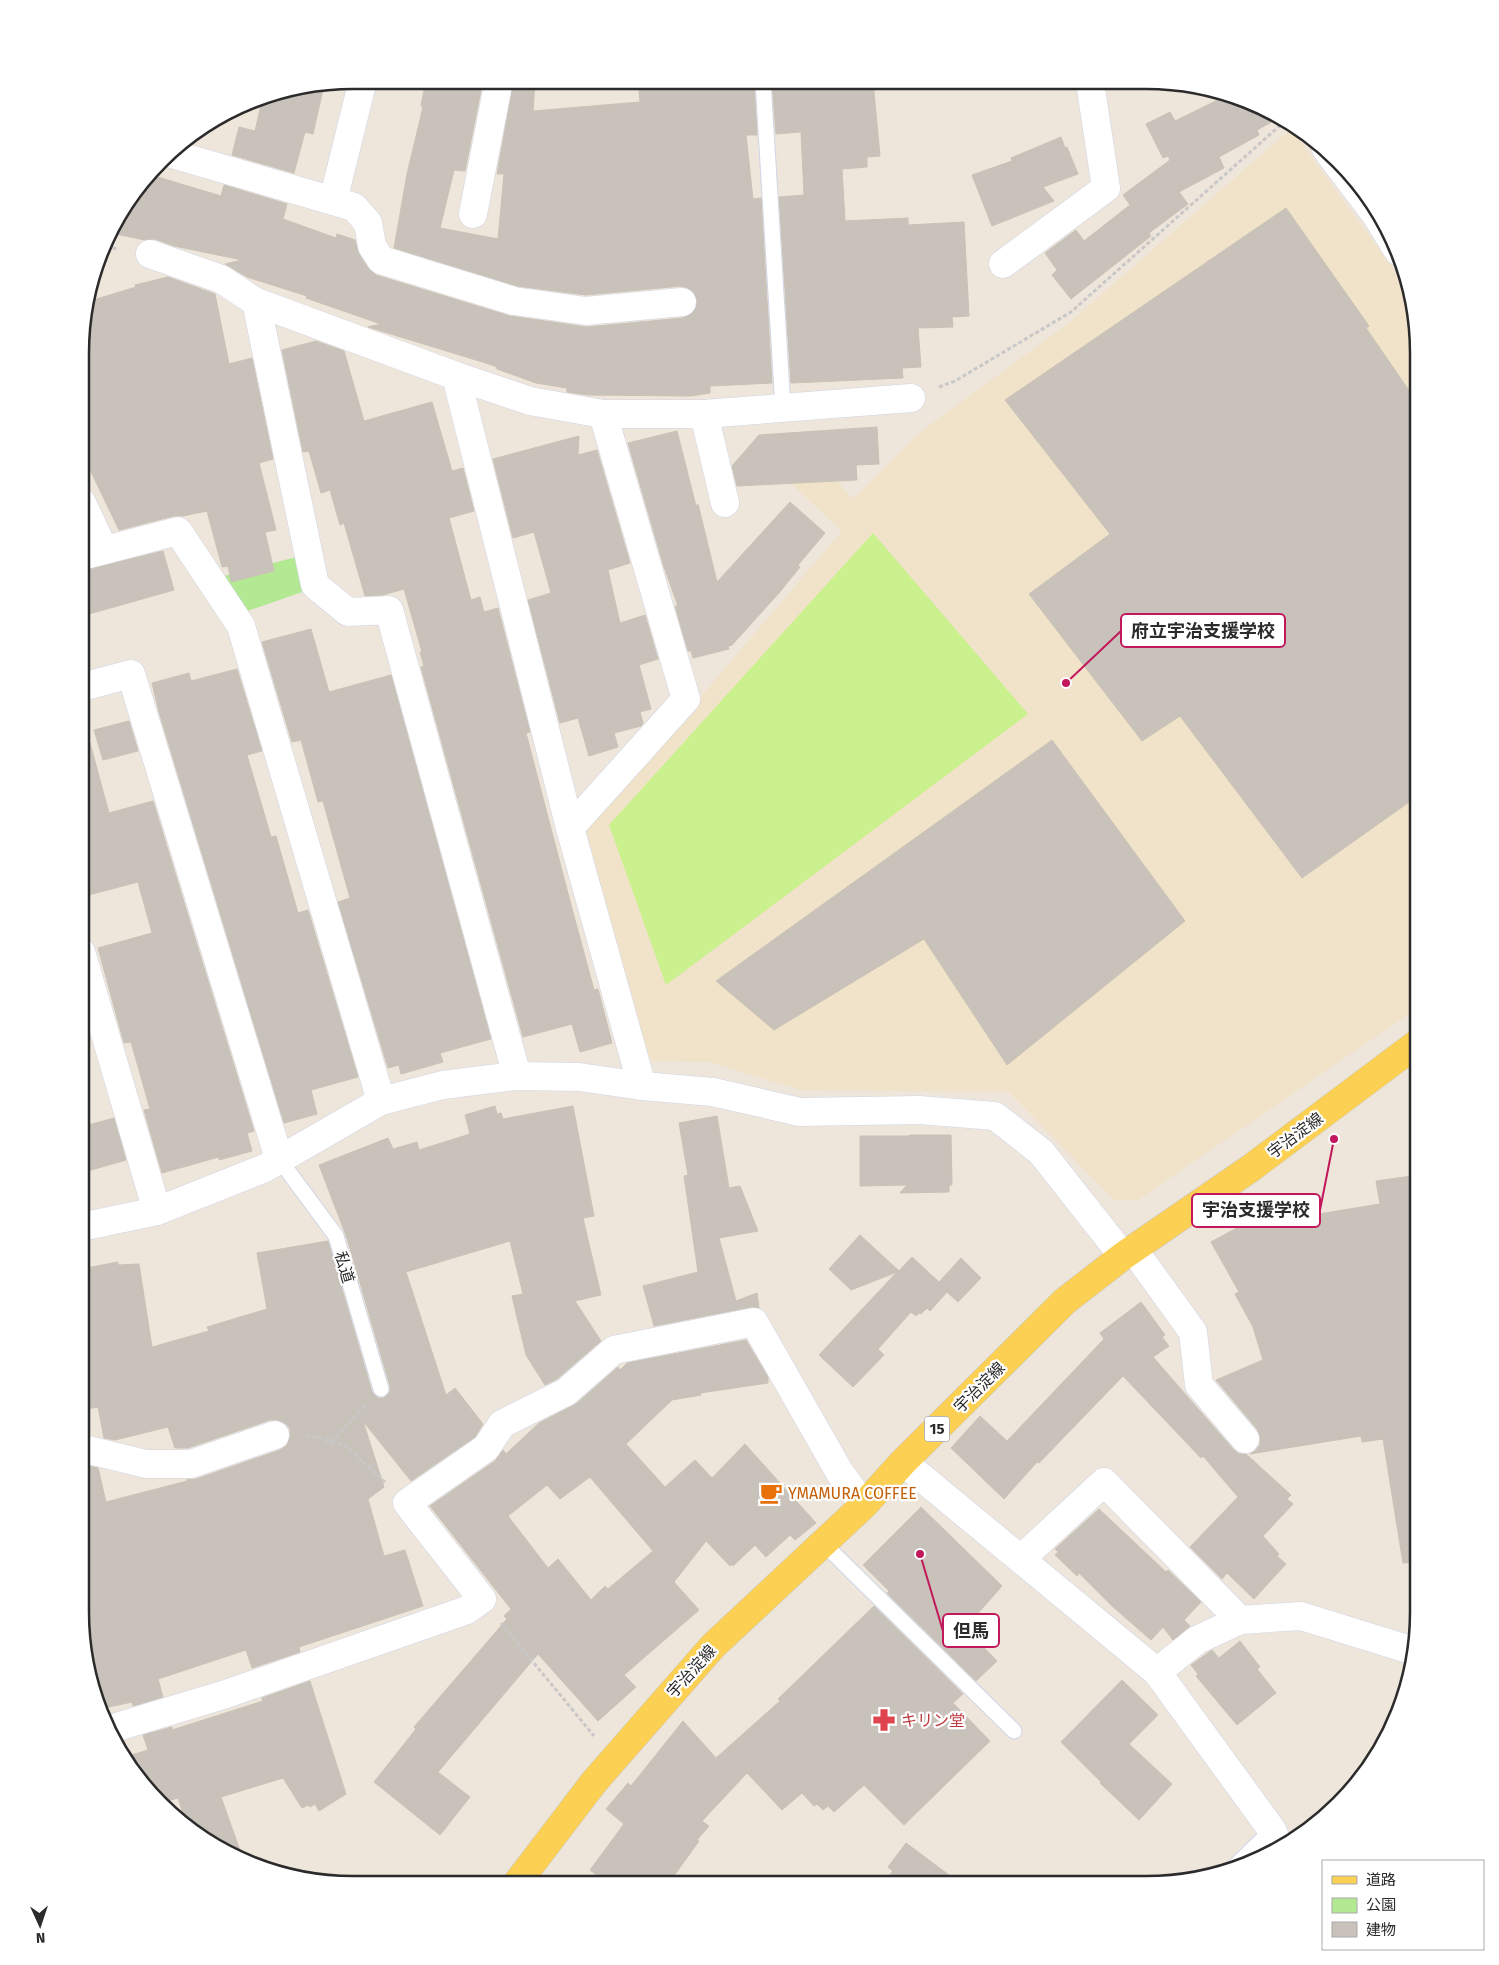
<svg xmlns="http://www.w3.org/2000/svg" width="1499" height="1965" font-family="'Fira Sans','Noto Sans JP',sans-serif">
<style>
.education{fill:#f1e3c9}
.green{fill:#b3e993}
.pitch{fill:#caf18e}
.building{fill:#c9c2bb;stroke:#c9c2b5;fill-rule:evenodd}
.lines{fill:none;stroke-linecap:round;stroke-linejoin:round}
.service-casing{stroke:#d1d5e5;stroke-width:17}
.minor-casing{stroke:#d1d5e5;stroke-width:29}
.primary-casing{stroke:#c8c8c8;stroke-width:29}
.path{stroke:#c8c8c8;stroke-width:3;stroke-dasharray:4 2.5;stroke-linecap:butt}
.service{stroke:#fff;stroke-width:15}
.minor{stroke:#fff;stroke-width:28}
.primary{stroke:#fcd052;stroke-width:28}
.labels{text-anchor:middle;stroke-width:4.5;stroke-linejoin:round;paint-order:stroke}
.shield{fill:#fff;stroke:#6b6b6b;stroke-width:1}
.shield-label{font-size:15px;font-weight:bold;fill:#2b2b2b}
.street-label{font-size:16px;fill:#2b2b2b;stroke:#fff}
.food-label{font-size:16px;fill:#c56008;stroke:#fff;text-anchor:start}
.health-label{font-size:16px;fill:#be3a42;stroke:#fff;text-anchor:start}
.rim{fill:none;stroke:#2b2b2b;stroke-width:2.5}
.leader{fill:none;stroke:#c2185b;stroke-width:2}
.callout-dot{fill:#c2185b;stroke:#fff;stroke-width:2}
.callout{fill:#fff;stroke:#c2185b;stroke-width:2}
.callout-label{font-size:18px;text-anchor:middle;font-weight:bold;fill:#2b2b2b}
</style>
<rect width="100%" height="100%" fill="#eee5db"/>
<polygon class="education" points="1291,129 1392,267 1412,301 1419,353 1419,1007 1138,1200 1114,1200 1009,1092 801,1090 709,1062 645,1061 583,835 842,531 788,481 826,469 853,499 919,433 1070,322"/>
<polygon class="green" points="304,555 311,589 239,614 216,578"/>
<polygon class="pitch" points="873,533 1028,714 666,985 609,825"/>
<g class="building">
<polygon points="426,80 483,80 465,171 454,170 440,228 498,239 504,174 497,174 514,80 535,81 533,111 640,102 639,90 645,89 644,81 754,81 757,135 746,135 753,199 761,198 772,383 710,386 710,393 691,396 588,395 567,392 567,388 536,383 497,369 497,367 489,364 368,327 381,324 306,298 307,296 247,277 225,264 242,260 174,246 155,239 145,240 111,233 116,217 151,175 221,196 224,185 287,204 283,219 336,238 337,234 355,240 359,254 368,268 376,275 510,316 587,327 683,318 691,314 696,308 697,300 694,293 688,288 681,286 586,295 517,286 394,248 407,174 423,107 421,106"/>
<polygon points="772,81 873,81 880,156 867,157 867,167 842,169 845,221 908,218 908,225 964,222 969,316 952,317 953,327 918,328 921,367 902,368 903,378 791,383 779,197 804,195 801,132 776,134"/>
<polygon points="324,85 313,134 305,132 294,173 232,155 239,127 255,131 263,96"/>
<polygon points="1228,95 1250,101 1279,118 1257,130 1259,135 1219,157 1224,168 1179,192 1188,204 1149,233 1151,236 1071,299 1052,275 1057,270 1045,253 1076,230 1084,241 1130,205 1123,195 1170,160 1168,156 1163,158 1146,124 1170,112 1175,121"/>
<polygon points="1061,137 1065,148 1067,147 1078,174 1043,187 1054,201 992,226 972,175 1012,161 1011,158"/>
<polygon points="1286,208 1369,326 1366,328 1419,405 1419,795 1302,878 1180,716 1142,741 1029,594 1110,534 1005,400"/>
<polygon points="168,277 215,294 229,364 252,358 273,459 259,463 276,530 265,532 274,571 231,582 228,566 222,567 207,511 183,516 174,516 119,530 82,453 82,317 87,302 136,287 135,285"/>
<polygon points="316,341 344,351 364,421 432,402 452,471 463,468 474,511 449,518 471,600 480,597 484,612 498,608 530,732 526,733 571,905 594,990 598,989 612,1043 580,1052 572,1024 523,1037 421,667 424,666 420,652 422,652 404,589 383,595 365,596 344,523 340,525 330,490 321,493 309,451 303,452 282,350"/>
<polygon points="877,427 879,464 856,465 857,480 737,486 732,466 759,435"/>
<polygon points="677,431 696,506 698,504 717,582 790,502 825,533 798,565 800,567 779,593 732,645 728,646 729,649 693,658 691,651 688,651 675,606 678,606 664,567 628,443"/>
<polygon points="579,436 578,455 597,450 630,563 608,570 620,623 645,615 658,659 639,665 651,709 640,712 643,723 641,726 614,733 618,747 589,756 578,718 560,723 528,600 551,593 534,532 513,538 493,459"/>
<polygon points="163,551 174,590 82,616 82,571"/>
<polygon points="311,629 329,692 391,675 491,1039 440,1053 443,1062 401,1074 399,1065 388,1068 338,902 350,898 323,801 318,802 301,740 292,742 262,642"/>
<polygon points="237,669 262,751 247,755 271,837 276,836 298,913 308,910 358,1077 311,1090 317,1114 284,1123 159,712 152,683 189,673 191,681"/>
<polygon points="129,721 138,751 103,760 94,730"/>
<polygon points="1052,740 1185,921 1007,1065 924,939 774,1030 716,981"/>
<polygon points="90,743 109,813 153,801 254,1131 247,1133 252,1151 219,1160 219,1157 162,1173 144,1110 150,1109 131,1042 124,1043 98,948 152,933 138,882 81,897 82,744"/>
<polygon points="495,1106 497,1114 501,1113 503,1119 573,1106 594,1216 583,1218 601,1295 575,1301 601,1341 557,1379 545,1385 526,1355 512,1296 523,1294 510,1241 406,1272 446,1395 455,1388 483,1424 475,1437 411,1481 363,1421 384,1487 368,1499 384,1556 405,1550 423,1606 299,1647 300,1652 252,1668 246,1650 158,1679 163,1697 133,1706 132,1702 99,1709 89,1682 80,1612 80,1555 86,1554 80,1529 80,1464 98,1468 106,1502 187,1481 186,1480 196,1479 280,1450 287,1445 290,1437 290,1429 286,1424 277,1420 270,1420 188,1448 175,1448 168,1427 115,1440 104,1438 98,1407 80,1410 81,1269 118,1262 118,1265 139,1264 152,1347 209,1331 207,1327 267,1309 257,1253 328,1241 372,1392 378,1398 384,1398 390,1392 390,1386 347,1238 319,1165 388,1138 393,1149 417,1142 419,1150 470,1134 465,1115"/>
<polygon points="717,1116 729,1188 740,1186 758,1231 719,1238 736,1301 757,1293 759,1308 751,1307 654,1326 643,1286 698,1272 684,1176 688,1175 679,1123"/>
<polygon points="114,1118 126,1160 81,1173 81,1127"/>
<polygon points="909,1135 951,1135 952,1185 949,1185 949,1192 900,1193 907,1185 860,1186 860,1136 909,1136"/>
<polygon points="1419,1175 1418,1562 1403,1563 1383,1439 1362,1442 1361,1436 1250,1454 1255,1451 1260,1445 1260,1436 1257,1429 1216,1380 1263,1360 1253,1327 1235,1294 1239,1292 1211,1242 1244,1224 1246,1229 1268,1218 1270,1222 1380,1204 1376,1181"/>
<polygon points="860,1235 899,1271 912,1257 939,1282 961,1258 981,1278 958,1302 947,1292 930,1311 927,1308 921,1314 919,1313 916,1316 911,1312 878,1349 884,1355 853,1387 819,1355 897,1272 851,1290 829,1269"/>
<polygon points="1141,1302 1165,1335 1162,1337 1169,1346 1153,1357 1233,1449 1239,1454 1246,1454 1291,1495 1287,1499 1293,1504 1263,1536 1279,1554 1277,1556 1286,1564 1254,1599 1227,1573 1222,1579 1190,1547 1238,1497 1203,1456 1201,1458 1123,1376 1039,1463 1037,1462 1004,1499 951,1448 980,1416 1007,1441 1104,1339 1100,1333"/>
<path d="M746 1340 768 1377V1383L700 1393 701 1395 672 1400 626 1444 665 1487 695 1460 712 1478 745 1444 816 1523 795 1540 790 1535 766 1557 755 1545 733 1566 732 1564 730 1566 706 1541 674 1582 699 1610 624 1675 636 1687 598 1721 538 1654 438 1772 470 1797 440 1835 374 1782 416 1729 414 1727 507 1619 504 1616 511 1609 430 1506 495 1461 503 1450 506 1454 539 1423 576 1404 618 1367 620 1370 627 1363ZM590 1477 653 1551 608 1589 605 1586 591 1600 558 1559 548 1568 508 1516 547 1485 560 1499Z"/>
<polygon points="921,1507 1002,1586 965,1628 997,1661 976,1681 887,1593 889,1591 863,1565"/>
<polygon points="1099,1509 1166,1572 1168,1570 1201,1602 1184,1620 1190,1626 1173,1640 1163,1627 1151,1640 1112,1606 1079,1573 1077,1576 1055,1555 1058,1552 1055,1549"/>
<polygon points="874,1606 963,1694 953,1703 990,1741 904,1825 864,1785 834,1812 828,1806 823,1810 817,1804 814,1806 802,1793 782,1810 747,1773 702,1821 709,1826 697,1840 699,1841 668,1884 609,1884 590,1870 624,1824 606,1809 628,1783 631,1786 683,1721 716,1758 780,1701 778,1699"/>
<polygon points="1240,1641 1260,1667 1257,1669 1276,1693 1237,1725 1196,1676 1198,1674 1191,1665 1212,1650 1219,1658"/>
<polygon points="1122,1680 1158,1715 1129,1744 1172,1784 1139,1820 1100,1783 1101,1782 1061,1742"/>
<polygon points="310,1681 346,1794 319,1811 315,1804 310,1807 308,1805 302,1808 283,1778 221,1797 243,1859 201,1839 187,1826 178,1798 160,1803 148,1792 125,1757 148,1750 143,1735 172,1727 172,1730 263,1701 262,1698"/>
<polygon points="906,1843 961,1884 883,1884 893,1871 888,1867"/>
</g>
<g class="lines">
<defs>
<g id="service">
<polyline points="763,81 783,408"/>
<polyline points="279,1159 336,1236 381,1389"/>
<polyline points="823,1543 1014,1731"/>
<polyline points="1230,1871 1272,1830"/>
</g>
<g id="minor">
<polyline points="1326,149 1376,215 1398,251"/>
<polyline points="169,153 354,207 368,223 372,246 381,260 514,301 586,311 682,302"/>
<polyline points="333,201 363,80"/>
<polyline points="473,214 499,80"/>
<polyline points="150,254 221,279 256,302 456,376 530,401 603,414 704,414 911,398"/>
<polyline points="1003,264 1106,188 1090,82"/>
<polyline points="256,302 315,585 348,612 389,610 517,1076"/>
<polyline points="456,376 570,828 642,1086"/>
<polyline points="704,414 725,503"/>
<polyline points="82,503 104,550"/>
<polyline points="82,556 178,531 241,626 381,1101"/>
<polyline points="82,687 131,674 279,1159"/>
<polyline points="570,828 686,699 603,414"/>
<polyline points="81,952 157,1211"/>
<polyline points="81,1227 157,1211 265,1168 381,1101 443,1085 490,1079 517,1076 579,1077 642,1086 713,1092 800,1112 919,1110 995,1116 1041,1152 1123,1256"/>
<polyline points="1133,1249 1193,1332 1199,1385 1245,1439"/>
<polyline points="80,1448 146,1464 191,1464 275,1435"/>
<polyline points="903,1462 1157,1672 1272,1830 1280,1848"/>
<polyline points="1021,1559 1104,1482 1240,1620"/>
<polyline points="1157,1672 1197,1640 1240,1620 1301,1616 1414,1651"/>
<polyline points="107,1730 226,1694 467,1610 482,1599 407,1503 486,1448 502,1424 566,1392 614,1350 754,1322 840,1473 864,1505"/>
</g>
<polyline id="primary" points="517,1883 594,1782 713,1646 864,1505 903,1462 1065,1301 1123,1256 1251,1168 1419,1042"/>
</defs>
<use href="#service" class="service-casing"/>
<use href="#minor" class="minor-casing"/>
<use href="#primary" class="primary-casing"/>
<g class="path">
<polyline points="106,247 119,249"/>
<polyline points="939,387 955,381 1071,312 1285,121"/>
<polyline points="306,1437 317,1437 346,1446 385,1482"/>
<polyline points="331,1442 365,1406"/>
<polyline points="501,1623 594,1736"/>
</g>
<use href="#service" class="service"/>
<use href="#minor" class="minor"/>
<use href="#primary" class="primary"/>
</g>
<defs>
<symbol id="cafe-bare" viewBox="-9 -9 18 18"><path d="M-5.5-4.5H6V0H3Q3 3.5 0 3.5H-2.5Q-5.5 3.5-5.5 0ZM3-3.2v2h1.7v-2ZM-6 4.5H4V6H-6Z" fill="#e8710a" stroke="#fff" stroke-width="2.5" paint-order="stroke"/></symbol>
<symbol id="pharmacy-bare" viewBox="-9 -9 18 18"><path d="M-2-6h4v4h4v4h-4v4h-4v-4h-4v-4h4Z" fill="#e0444e" stroke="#fff" stroke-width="2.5" paint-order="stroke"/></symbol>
</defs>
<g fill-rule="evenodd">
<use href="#cafe-bare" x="755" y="1477" width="32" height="32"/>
<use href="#pharmacy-bare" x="868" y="1704" width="32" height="32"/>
</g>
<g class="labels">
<rect class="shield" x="924.5" y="1416.5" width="25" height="25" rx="4"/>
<g class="shield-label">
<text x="937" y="1434">15</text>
</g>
<g class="street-label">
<text transform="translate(1295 1135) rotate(-37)" y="6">宇治淀線</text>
<text transform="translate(345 1267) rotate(74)" y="6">私道</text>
<text transform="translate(979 1387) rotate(-45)" y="6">宇治淀線</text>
<text transform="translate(691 1671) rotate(-48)" y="6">宇治淀線</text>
</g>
<g class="food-label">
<text x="788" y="1499">YMAMURA COFFEE</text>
</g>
<g class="health-label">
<text x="901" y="1726">キリン堂</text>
</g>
</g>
<path d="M0 0H1499V1965H0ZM353 89H1146A264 264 0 0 1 1410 353V1612A264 264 0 0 1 1146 1876H353A264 264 0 0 1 89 1612V353A264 264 0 0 1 353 89Z" fill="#fff" fill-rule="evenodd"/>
<path class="rim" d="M353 89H1146A264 264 0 0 1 1410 353V1612A264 264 0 0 1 1146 1876H353A264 264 0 0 1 89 1612V353A264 264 0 0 1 353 89Z"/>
<path class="leader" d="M1066 683L1121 631M1334 1139L1320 1210M920 1554L943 1631"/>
<g class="callout-dot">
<circle cx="1066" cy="683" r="5"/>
<circle cx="1334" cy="1139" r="5"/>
<circle cx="920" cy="1554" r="5"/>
</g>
<g class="callout">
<rect x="1121" y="614" width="164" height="33" rx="5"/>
<rect x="1192" y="1194" width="128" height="33" rx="5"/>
<rect x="943" y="1614" width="56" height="33" rx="5"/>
</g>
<g class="callout-label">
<text x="1203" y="637">府立宇治支援学校</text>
<text x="1256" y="1216">宇治支援学校</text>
<text x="971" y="1637">但馬</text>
</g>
<rect x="1322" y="1860" width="162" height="90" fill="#ffffff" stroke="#aaaaaa"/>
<rect x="1332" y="1876" width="25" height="8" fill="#fcd052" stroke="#aaaaaa"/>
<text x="1366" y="1885" font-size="15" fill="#2b2b2b">道路</text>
<rect x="1332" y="1898" width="25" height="15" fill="#b3e993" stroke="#aaaaaa"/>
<text x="1366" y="1910" font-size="15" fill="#2b2b2b">公園</text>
<rect x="1332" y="1922" width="25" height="15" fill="#c9c2bb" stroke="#aaaaaa"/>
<text x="1366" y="1935" font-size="15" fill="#2b2b2b">建物</text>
<g transform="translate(40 1925) rotate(177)" stroke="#ffffff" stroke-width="4" paint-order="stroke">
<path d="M0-4L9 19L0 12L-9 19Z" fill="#2b2b2b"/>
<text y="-8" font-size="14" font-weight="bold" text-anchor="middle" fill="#2b2b2b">N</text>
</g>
</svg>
